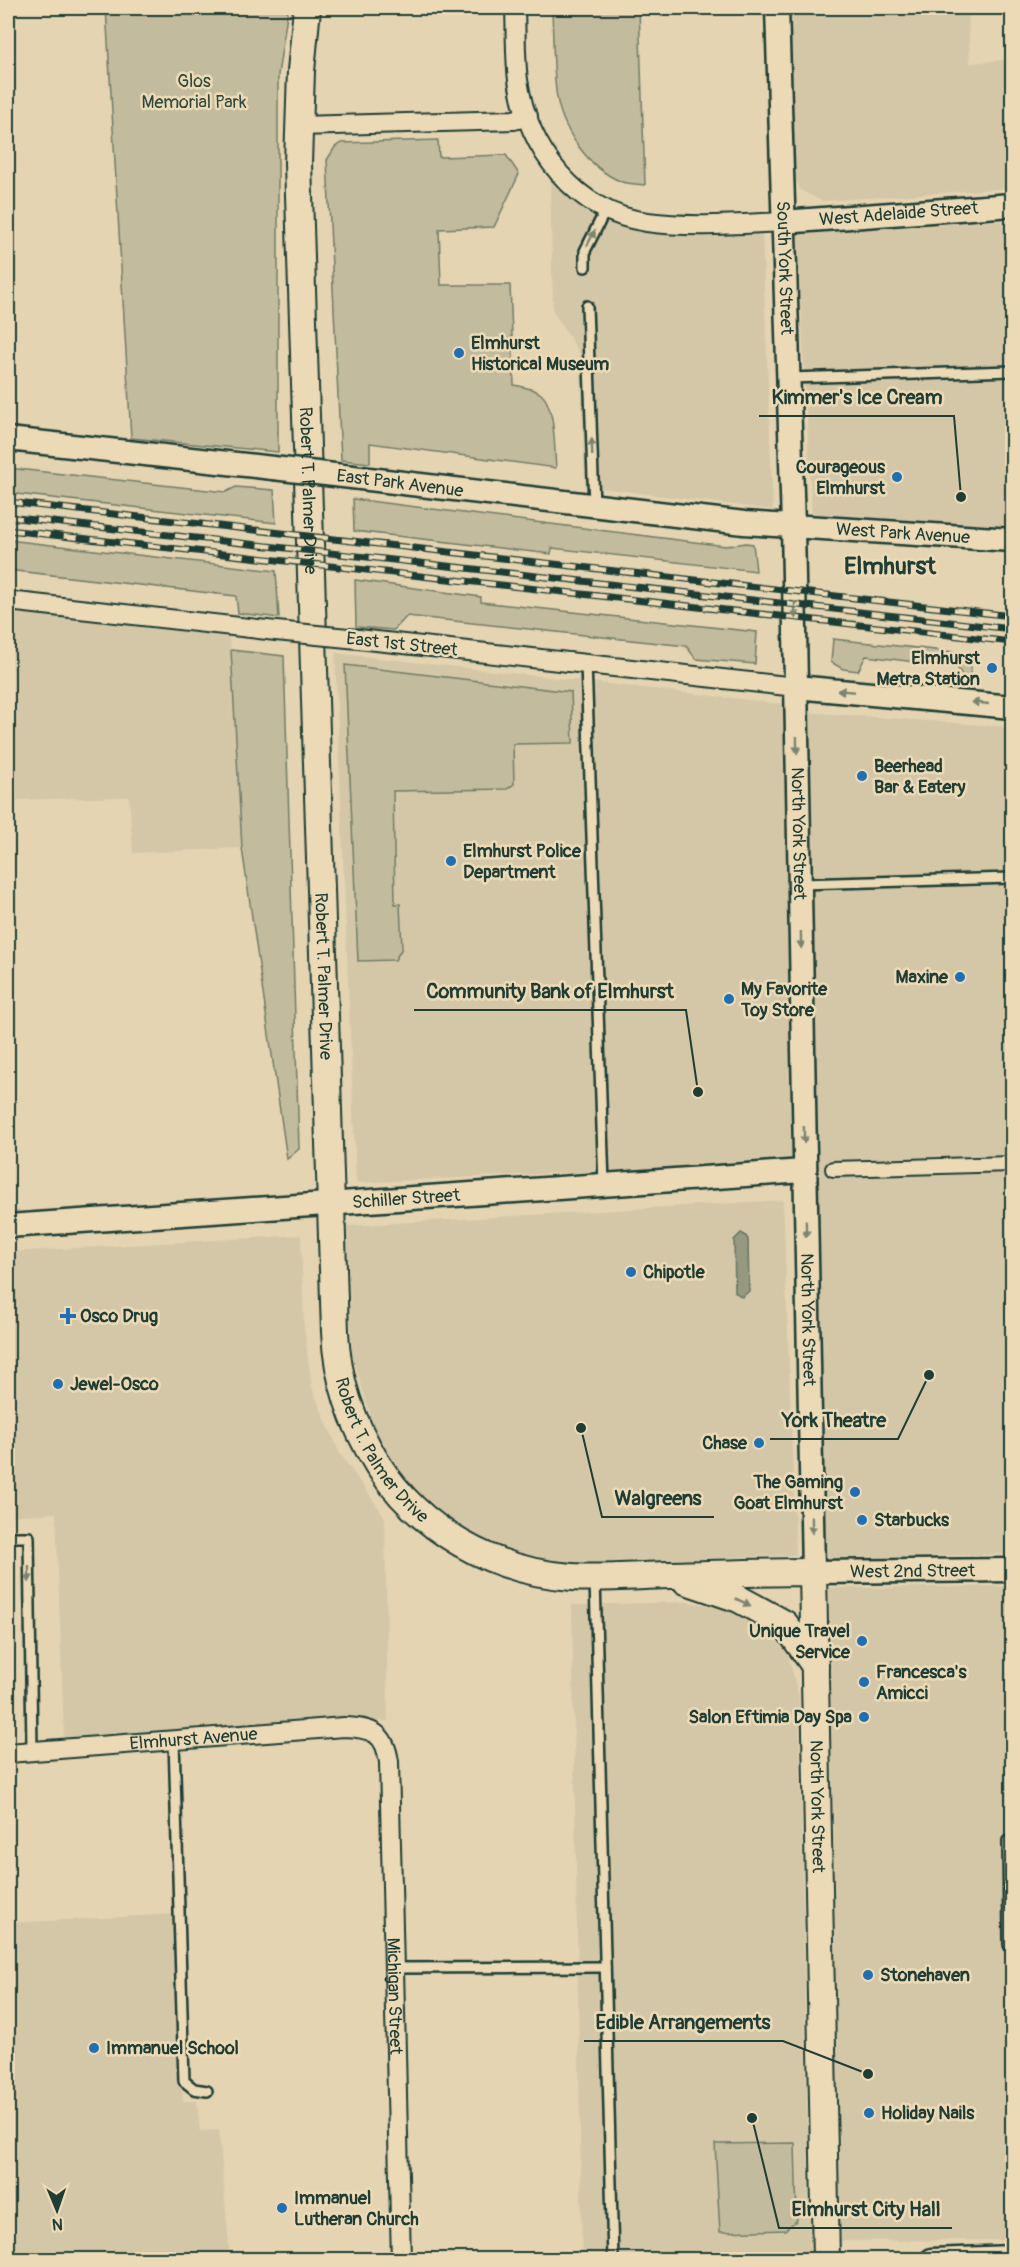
<svg xmlns="http://www.w3.org/2000/svg" width="1020" height="2267" font-family="Pangolin,sans-serif">
<style>
.built{fill:#d4c7a8}
.green{fill:#c3bb9d;stroke:#717c68;stroke-width:1.5}
.water{fill:#969880;stroke:#667462;stroke-width:1.5}
.lines{fill:none;stroke-linecap:round;stroke-linejoin:round}
.service-casing{stroke:#1f3d34;stroke-width:14}
.pedestrian-casing{stroke:#1f3d34;stroke-width:18}
.minor-casing{stroke:#1f3d34;stroke-width:22}
.tertiary-casing{stroke:#1f3d34;stroke-width:27}
.secondary-casing{stroke:#1f3d34;stroke-width:30}
.service{stroke:#ecdab7;stroke-width:9}
.pedestrian{stroke:#ecdab7;stroke-width:14}
.minor{stroke:#ecdab7;stroke-width:18}
.tertiary{stroke:#ecdab7;stroke-width:22}
.secondary{stroke:#ecdab7;stroke-width:26}
.rail-casing{stroke:#1f3d34;stroke-width:7}
.rail{stroke:#ecdab7;stroke-width:4.5;stroke-dasharray:14;stroke-linecap:butt}
.minor-bridge-casing{stroke:#1f3d34;stroke-width:22;stroke-linecap:butt}
.tertiary-bridge-casing{stroke:#1f3d34;stroke-width:27;stroke-linecap:butt}
.minor-bridge{stroke:#ecdab7;stroke-width:18}
.tertiary-bridge{stroke:#ecdab7;stroke-width:22}
.oneway{fill:#7b846f}
.poi-dot{fill:#1f6fb2;stroke:#ecdab7;stroke-width:2}
.labels{text-anchor:middle;stroke-width:5;stroke-linejoin:round;paint-order:stroke}
.park-label{font-size:18px;fill:#2f4a3e;stroke:#ecdab7}
.street-label{font-size:18px;fill:#1f3d34;stroke:#ecdab7}
.poi-label{font-size:18px;font-weight:bold;fill:#1f3d34;stroke:#ecdab7;text-anchor:start}
.district-label{font-size:24px;font-weight:bold;fill:#1f3d34;stroke:#ecdab7}
.leader{fill:none;stroke:#1f3d34;stroke-width:2}
.callout-dot{fill:#1f3d34;stroke:#ecdab7;stroke-width:2}
.callout-label{font-size:20px;text-anchor:middle;font-weight:bold;fill:#1f3d34;stroke:#ecdab7;stroke-width:5;stroke-linejoin:round;paint-order:stroke}
</style>
<rect width="100%" height="100%" fill="#e4d4b2"/>
<filter id="ink" filterUnits="userSpaceOnUse"><feTurbulence type="fractalNoise" baseFrequency=".0167" numOctaves="2"/><feDisplacementMap in="SourceGraphic" scale="12" xChannelSelector="R" yChannelSelector="G"/><feConvolveMatrix kernelMatrix="1 2 1 2 8 2 1 2 1" color-interpolation-filters="sRGB"/></filter>
<g filter="url(#ink)">
<g class="built">
<polygon points="789,8 968,8 970,63 1012,59 1012,188 822,201 800,190 791,170"/>
<polygon points="550,177 597,215 638,231 694,235 762,233 773,510 585,486 580,354 553,311"/>
<polygon points="1012,220 1012,532 812,515 797,234"/>
<polygon points="11,606 227,628 231,650 242,848 133,853 129,797 17,800"/>
<polygon points="335,653 784,704 793,1162 356,1183"/>
<polygon points="805,712 1012,727 1012,1554 821,1559"/>
<polygon points="783,1200 796,1555 567,1564 493,1546 425,1504 379,1443 352,1356 347,1226"/>
<polygon points="301,1235 304,1326 312,1388 339,1452 385,1517 388,1721 64,1738 56,1513 8,1516 8,1252"/>
<polygon points="1012,1586 1012,2240 841,2241 829,1588"/>
<polygon points="689,1602 751,1613 787,1651 799,1697 810,2255 691,2259 582,2259 572,1605"/>
<polygon points="175,1914 183,2101 197,2101 200,2131 219,2130 230,2259 8,2260 8,1923"/>
</g>
<g class="green">
<polygon points="106,8 288,8 278,75 278,452 131,438"/>
<path d="M552 8H639L645 185C638 184 629 184 622 182 587 168 560 127 556 91 553 64 553 35 552 8Z"/>
<path d="M438 140 439 157 506 155 519 174 494 227 439 229 441 285H510L514 385C523 387 533 388 541 394 556 407 554 449 556 468L370 443V463L341 460 327 160 335 147 341 143Z"/>
<polygon points="8,468 226,492 236,487 274,490 276,523 8,493"/>
<polygon points="353,499 726,546 746,543 753,544 756,571 552,548 551,554 354,531"/>
<polygon points="8,540 276,571 279,618 238,613 236,596 8,570"/>
<polygon points="355,580 481,597 481,602 757,632 755,664 696,659 686,646 407,616 394,630 356,627"/>
<polygon points="833,639 972,654 970,678 963,677 957,667 866,656 858,671 843,669 831,662"/>
<polygon points="231,650 284,656 299,1149 287,1159 242,848"/>
<polygon points="345,665 571,692 573,743 513,744 514,784 507,789 393,791 395,904 400,904 402,948 395,960 358,961"/>
<polygon points="795,2143 797,2220 785,2230 720,2232 715,2144"/>
</g>
<polygon class="water" points="741,1233 745,1235 748,1239 749,1291 742,1297 735,1292 734,1240"/>
<g class="lines">
<defs>
<g id="service">
<polyline points="585,267 585,251 605,211"/>
<polyline points="587,306 594,506"/>
<polyline points="790,378 1012,371"/>
<polyline points="586,663 604,1184"/>
<polyline points="800,884 1012,878"/>
<polyline points="8,1537 29,1537 32,1751"/>
<polyline points="595,1578 613,2260"/>
<polyline points="174,1740 184,2081 194,2089 207,2091"/>
<polyline points="1012,1840 1008,1841 1009,1945 1012,1945"/>
<polyline points="394,1968 605,1967"/>
</g>
<polyline id="pedestrian" points="833,1169 1012,1164"/>
<g id="minor">
<path d="M515 8C516 32 515 57 518 80 528 149 575 212 647 222 691 228 739 224 783 222"/>
<polyline points="299,126 514,120 528,116"/>
<polyline points="8,601 276,631"/>
<polyline points="358,639 796,687"/>
<path id="s1" d="M8 1753 344 1727C372 1728 385 1732 389 1762L401 2260"/>
</g>
<g id="tertiary">
<path id="s2" d="M777 8 793 526 813 1572 1012 1570"/>
<path id="s3" d="M783 222 1012 205"/>
<polyline points="8,439 273,468"/>
<path id="s4" d="M352 477 744 523 1012 540"/>
<polyline points="796,687 1012,707"/>
<path id="s5" d="M8 1226 804 1171"/>
<polyline points="932,2260 1012,2257"/>
</g>
<g id="secondary">
<path id="s6" d="M307 8 301 71 298 163 335 1332C337 1379 353 1425 378 1465 420 1530 493 1572 572 1577 603 1579 635 1576 667 1575 716 1574 764 1572 813 1572L826 2260"/>
<polyline points="686,1581 739,1599 785,1624 815,1666"/>
</g>
</defs>
<use href="#service" class="service-casing"/>
<use href="#pedestrian" class="pedestrian-casing"/>
<use href="#minor" class="minor-casing"/>
<use href="#tertiary" class="tertiary-casing"/>
<use href="#secondary" class="secondary-casing"/>
<use href="#service" class="service"/>
<use href="#pedestrian" class="pedestrian"/>
<use href="#minor" class="minor"/>
<use href="#tertiary" class="tertiary"/>
<use href="#secondary" class="secondary"/>
<defs>
<g id="rail">
<polyline points="8,502 1012,616"/>
<polyline points="8,517 1012,629"/>
<polyline points="8,530 1012,642"/>
</g>
</defs>
<use href="#rail" class="rail-casing"/>
<use href="#rail" class="rail"/>
<defs>
<polyline id="minor-bridge" points="276,631 358,639"/>
<polyline id="tertiary-bridge" points="273,468 352,477"/>
</defs>
<use href="#minor-bridge" class="minor-bridge-casing"/>
<use href="#tertiary-bridge" class="tertiary-bridge-casing"/>
<use href="#minor-bridge" class="minor-bridge"/>
<use href="#tertiary-bridge" class="tertiary-bridge"/>
</g>
<defs><path id="oneway-solid" d="M-6-.8H1V-3.2L6.5 0L1 3.2V.8H-6Z" transform="scale(1.5)"/></defs>
<g class="oneway">
<use href="#oneway-solid" transform="translate(591 238) rotate(-63)"/>
<use href="#oneway-solid" transform="translate(592 447) rotate(-92)"/>
<use href="#oneway-solid" transform="translate(795 610) rotate(89)"/>
<use href="#oneway-solid" transform="translate(846 691) rotate(-175)"/>
<use href="#oneway-solid" transform="translate(980 703) rotate(-174)"/>
<use href="#oneway-solid" transform="translate(797 745) rotate(89)"/>
<use href="#oneway-solid" transform="translate(801 940) rotate(89)"/>
<use href="#oneway-solid" transform="translate(804 1135) rotate(89)"/>
<use href="#oneway-solid" transform="translate(806 1229) rotate(89)"/>
<use href="#oneway-solid" transform="translate(812 1525) rotate(89)"/>
<use href="#oneway-solid" transform="translate(29 1574) rotate(89)"/>
<use href="#oneway-solid" transform="translate(743 1602) rotate(26)"/>
</g>
</g>
<g class="poi-dot">
<circle cx="459" cy="353" r="6"/>
<circle cx="897" cy="477" r="6"/>
<circle cx="992" cy="668" r="6"/>
<circle cx="862" cy="776" r="6"/>
<circle cx="451" cy="861" r="6"/>
<circle cx="960" cy="977" r="6"/>
<circle cx="729" cy="999" r="6"/>
<circle cx="631" cy="1272" r="6"/>
<path d="M65 1307h6v6h6v6h-6v6h-6v-6h-6v-6h6z"/>
<circle cx="58" cy="1384" r="6"/>
<circle cx="759" cy="1443" r="6"/>
<circle cx="855" cy="1492" r="6"/>
<circle cx="862" cy="1520" r="6"/>
<circle cx="862" cy="1641" r="6"/>
<circle cx="864" cy="1682" r="6"/>
<circle cx="864" cy="1717" r="6"/>
<circle cx="868" cy="1975" r="6"/>
<circle cx="94" cy="2048" r="6"/>
<circle cx="869" cy="2113" r="6"/>
<circle cx="282" cy="2208" r="6"/>
</g>
<g class="labels">
<g class="park-label">
<text x="194" y="87">Glos<tspan x="194" dy="21">Memorial Park</tspan></text>
</g>
<g class="street-label">
<text dy="6" stroke="none"><textPath href="#s3" startOffset="116">West Adelaide Street</textPath></text>
<text dy="6" stroke="none"><textPath href="#s2" startOffset="260">South York Street</textPath></text>
<text transform="translate(400 483) rotate(7)" y="6">East Park Avenue</text>
<text dy="6" stroke="none"><textPath href="#s6" startOffset="483">Robert T. Palmer Drive</textPath></text>
<text dy="6" stroke="none"><textPath href="#s4" startOffset="554">West Park Avenue</textPath></text>
<text transform="translate(402 644) rotate(6)" y="6">East 1st Street</text>
<text dy="6" stroke="none"><textPath href="#s2" startOffset="826">North York Street</textPath></text>
<text dy="6" stroke="none"><textPath href="#s6" startOffset="969">Robert T. Palmer Drive</textPath></text>
<text dy="6" stroke="none"><textPath href="#s5" startOffset="399">Schiller Street</textPath></text>
<text dy="6" stroke="none"><textPath href="#s2" startOffset="1312">North York Street</textPath></text>
<text dy="6" stroke="none"><textPath href="#s6" startOffset="1455">Robert T. Palmer Drive</textPath></text>
<text dy="6" stroke="none"><textPath href="#s2" startOffset="1664">West 2nd Street</textPath></text>
<text dy="6" stroke="none"><textPath href="#s1" startOffset="186">Elmhurst Avenue</textPath></text>
<text dy="6" stroke="none"><textPath href="#s6" startOffset="2174">North York Street</textPath></text>
<text dy="6" stroke="none"><textPath href="#s1" startOffset="636">Michigan Street</textPath></text>
</g>
<g class="poi-label">
<text x="471" y="349">Elmhurst<tspan x="471" dy="21">Historical Museum</tspan></text>
<text x="885" y="473" text-anchor="end">Courageous<tspan x="885" dy="21">Elmhurst</tspan></text>
<text x="980" y="664" text-anchor="end">Elmhurst<tspan x="980" dy="21">Metra Station</tspan></text>
<text x="874" y="772">Beerhead<tspan x="874" dy="21">Bar &amp; Eatery</tspan></text>
<text x="463" y="857">Elmhurst Police<tspan x="463" dy="21">Department</tspan></text>
<text x="948" y="983" text-anchor="end">Maxine</text>
<text x="741" y="995">My Favorite<tspan x="741" dy="21">Toy Store</tspan></text>
<text x="643" y="1278">Chipotle</text>
<text x="80" y="1322">Osco Drug</text>
<text x="70" y="1390">Jewel-Osco</text>
<text x="747" y="1449" text-anchor="end">Chase</text>
<text x="843" y="1488" text-anchor="end">The Gaming<tspan x="843" dy="21">Goat Elmhurst</tspan></text>
<text x="874" y="1526">Starbucks</text>
<text x="850" y="1637" text-anchor="end">Unique Travel<tspan x="850" dy="21">Service</tspan></text>
<text x="876" y="1678">Francesca's<tspan x="876" dy="21">Amicci</tspan></text>
<text x="852" y="1723" text-anchor="end">Salon Eftimia Day Spa</text>
<text x="880" y="1981">Stonehaven</text>
<text x="106" y="2054">Immanuel School</text>
<text x="881" y="2119">Holiday Nails</text>
<text x="294" y="2204">Immanuel<tspan x="294" dy="21">Lutheran Church</tspan></text>
</g>
<g class="district-label">
<text x="890" y="574">Elmhurst</text>
</g>
</g>
<path class="leader" d="M961 497L954 416H759M698 1092L686 1010H414M929 1375L898 1439H770M581 1428L602 1517H714M868 2074L783 2041H584M752 2118L779 2228H952"/>
<g class="callout-dot">
<circle cx="961" cy="497" r="6"/>
<circle cx="698" cy="1092" r="6"/>
<circle cx="929" cy="1375" r="6"/>
<circle cx="581" cy="1428" r="6"/>
<circle cx="868" cy="2074" r="6"/>
<circle cx="752" cy="2118" r="6"/>
</g>
<g class="callout-label">
<text x="857" y="404">Kimmer's Ice Cream</text>
<text x="550" y="998">Community Bank of Elmhurst</text>
<text x="834" y="1427">York Theatre</text>
<text x="658" y="1505">Walgreens</text>
<text x="683" y="2029">Edible Arrangements</text>
<text x="866" y="2216">Elmhurst City Hall</text>
</g>
<rect width="1020" height="2267" fill="none" stroke="#ecdab7" stroke-width="30"/>
<rect x="15" y="15" width="990" height="2237" fill="none" stroke="#1f3d34" stroke-width="2" filter="url(#ink)"/>
<g transform="translate(57 2210) rotate(178)" stroke="#ecdab7" stroke-width="4.5" paint-order="stroke">
<path d="M0-4.5L10 22L0 15L-10 22Z" fill="#1f3d34"/>
<text y="-9" font-size="16" font-weight="bold" text-anchor="middle" fill="#1f3d34">N</text>
</g>
</svg>
